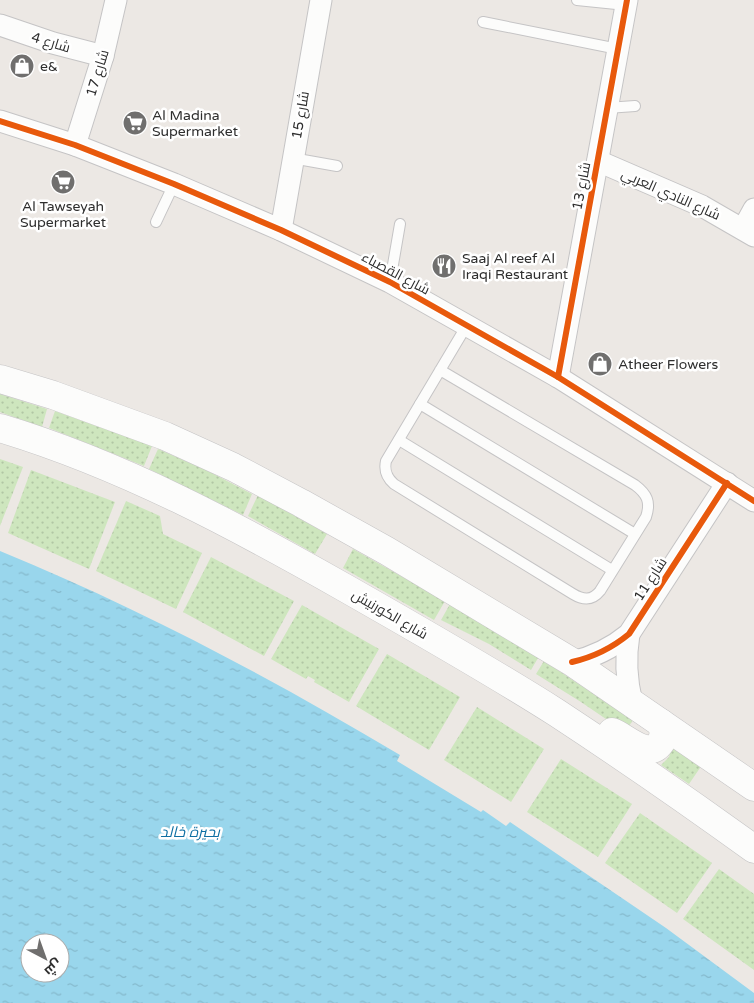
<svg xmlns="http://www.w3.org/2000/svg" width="754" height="1003" font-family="'Varela Round',Cairo,sans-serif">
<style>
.grass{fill:url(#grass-dots)}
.water{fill:url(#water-ripples);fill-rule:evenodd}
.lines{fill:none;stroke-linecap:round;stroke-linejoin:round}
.lane-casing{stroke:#c5c4c5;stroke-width:12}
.street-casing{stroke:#c5c4c5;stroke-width:23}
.secondary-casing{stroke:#c5c4c5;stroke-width:29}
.lane{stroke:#fcfcfb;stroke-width:10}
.street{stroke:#fcfcfb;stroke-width:21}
.secondary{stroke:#fcfcfb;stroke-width:28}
.cycleway-casing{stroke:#fff;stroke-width:9}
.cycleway{stroke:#e8590c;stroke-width:6}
.labels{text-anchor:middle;stroke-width:5;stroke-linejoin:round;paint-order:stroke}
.street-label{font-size:14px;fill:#2e2e2e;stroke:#fff}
.poi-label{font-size:14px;fill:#2e2e2e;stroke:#fff;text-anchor:start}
.water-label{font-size:15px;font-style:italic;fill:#0d6fa3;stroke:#fff}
</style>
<defs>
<pattern id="grass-dots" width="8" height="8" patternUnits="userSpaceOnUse" patternTransform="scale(1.25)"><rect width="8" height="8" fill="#cee6be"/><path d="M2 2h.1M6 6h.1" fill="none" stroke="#b1c6a4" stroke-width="1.8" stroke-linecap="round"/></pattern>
<pattern id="water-ripples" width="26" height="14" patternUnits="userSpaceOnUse" patternTransform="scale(1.25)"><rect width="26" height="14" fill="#99d6ec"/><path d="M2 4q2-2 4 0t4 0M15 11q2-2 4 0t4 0" fill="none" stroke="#84b8cb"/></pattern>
</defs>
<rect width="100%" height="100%" fill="#ece8e4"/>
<g class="grass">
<polygon points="0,394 47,409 42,427 0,412"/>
<polygon points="55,411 152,446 144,466 49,428"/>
<polygon points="158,449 206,470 252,494 243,515 149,469"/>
<polygon points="0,459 23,467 0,526"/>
<polygon points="31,470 115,502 89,569 8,533"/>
<polygon points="258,495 327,534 315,554 248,516"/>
<polygon points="126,501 160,516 163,534 202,553 176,609 96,571"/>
<polygon points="353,549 445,601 434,620 343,568"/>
<polygon points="211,557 294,601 264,656 183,612"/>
<polygon points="450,604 538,658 531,670 489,644 441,620"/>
<polygon points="302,605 379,649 349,702 314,682 315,680 308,676 306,679 271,659"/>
<polygon points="387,654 460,697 429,750 356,706"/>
<polygon points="544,661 633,720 625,732 581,702 536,674"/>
<polygon points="477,707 544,749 511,802 444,760"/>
<polygon points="672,746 702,765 689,784 661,765 669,757"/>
<polygon points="561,759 632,804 598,857 527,812"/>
<polygon points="640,813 712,863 677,913 605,863"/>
<polygon points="719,869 754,894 754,970 683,919"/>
</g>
<path class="water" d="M0 551C139 608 271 678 400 755L397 761 481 812 483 810 506 826 510 822 666 928 754 993V1003H0ZM30 943H60V973H30Z"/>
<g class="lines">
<defs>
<g id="lane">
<polyline points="577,0 626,5"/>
<polyline points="483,22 618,49"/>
<polyline points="607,108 635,106"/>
<polyline points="292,158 337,166"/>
<polyline points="156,222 174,184"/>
<polyline points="390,282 400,224"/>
<path d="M440 370 635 485C647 494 651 502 646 517L600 591C592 601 583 600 573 594L394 484C386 477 384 470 386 461L467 325"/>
<polyline points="420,404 635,534"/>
<polyline points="399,440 612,570"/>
</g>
<g id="street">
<polyline points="0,25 53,43 103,56"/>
<polyline points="0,121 75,145 174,184 281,230 390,282 558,377 754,501"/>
<polyline points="75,145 103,56 116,0"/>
<polyline points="598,161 702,206 754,236"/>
<polyline points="743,229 754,209"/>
<polyline points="281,230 321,0"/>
<polyline points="558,377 627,0"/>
<path d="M629 634C625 658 626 679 632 703"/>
<path d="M572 662C594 657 612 648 629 634L727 483"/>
</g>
<g id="secondary">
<polyline points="0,379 53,395 165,436 233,467 301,503 387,551 572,662 754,787"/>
<path d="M0 428C123 465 236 526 347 589 417 629 488 669 557 713 624 757 689 802 754 849"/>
<path d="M612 732C626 737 648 761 661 742 665 735 664 729 661 723"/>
</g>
</defs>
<use href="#lane" class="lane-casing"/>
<use href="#street" class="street-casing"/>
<use href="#secondary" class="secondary-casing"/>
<use href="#lane" class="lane"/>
<use href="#street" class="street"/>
<use href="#secondary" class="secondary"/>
<defs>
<g id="cycleway">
<polyline points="0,121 75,145 174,184 281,230 390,282 558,377 754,501"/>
<polyline points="558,377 627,0"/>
<path d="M572 662C594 657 612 648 629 634L727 483"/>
</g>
</defs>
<use href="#cycleway" class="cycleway-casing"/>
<use href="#cycleway" class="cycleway"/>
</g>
<defs>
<symbol id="shop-disc" viewBox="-11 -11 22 22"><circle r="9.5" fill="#706f6e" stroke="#fff"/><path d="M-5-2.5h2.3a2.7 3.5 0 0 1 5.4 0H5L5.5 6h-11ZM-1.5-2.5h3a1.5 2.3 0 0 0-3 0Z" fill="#fff"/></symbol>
<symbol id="supermarket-disc" viewBox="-11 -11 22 22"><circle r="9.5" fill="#706f6e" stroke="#fff"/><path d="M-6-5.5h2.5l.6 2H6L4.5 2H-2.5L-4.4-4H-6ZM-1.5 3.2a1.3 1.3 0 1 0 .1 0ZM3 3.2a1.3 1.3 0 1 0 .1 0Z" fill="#fff"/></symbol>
<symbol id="restaurant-disc" viewBox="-11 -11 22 22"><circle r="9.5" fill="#706f6e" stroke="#fff"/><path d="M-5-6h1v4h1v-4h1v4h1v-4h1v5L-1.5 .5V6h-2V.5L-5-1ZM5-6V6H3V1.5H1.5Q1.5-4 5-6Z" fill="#fff"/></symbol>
</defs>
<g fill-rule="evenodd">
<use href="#shop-disc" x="8" y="52" width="28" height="28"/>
<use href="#supermarket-disc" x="121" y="109" width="28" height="28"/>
<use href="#supermarket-disc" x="49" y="168" width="28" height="28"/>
<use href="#restaurant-disc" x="430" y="252" width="28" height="28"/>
<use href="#shop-disc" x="586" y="350" width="28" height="28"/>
</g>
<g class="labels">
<g class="street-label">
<text transform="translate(51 42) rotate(17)" y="5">شارع 4</text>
<text transform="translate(97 73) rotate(-73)" y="5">شارع 17</text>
<text transform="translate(300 115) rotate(-80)" y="5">شارع 15</text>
<text transform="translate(581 186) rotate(-79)" y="5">شارع 13</text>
<text transform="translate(671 194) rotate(24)" y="5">شارع النادي العربي</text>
<text transform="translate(396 273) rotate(28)" y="5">شارع القصباء</text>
<text transform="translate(650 579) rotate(-57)" y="5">شارع 11</text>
<text transform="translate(390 614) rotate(30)" y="5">شارع الكورنيش</text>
</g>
<g class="poi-label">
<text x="40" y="71">e&amp;</text>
<text x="152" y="120">Al Madina<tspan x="152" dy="16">Supermarket</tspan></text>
<text x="63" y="211" text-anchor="middle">Al Tawseyah<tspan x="63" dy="16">Supermarket</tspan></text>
<text x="462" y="263">Saaj Al reef Al<tspan x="462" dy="16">Iraqi Restaurant</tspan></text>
<text x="618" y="369">Atheer Flowers</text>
</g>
<g class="water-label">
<text x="190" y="837">بحيرة خالد</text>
</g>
</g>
<g transform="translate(45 958) rotate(139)"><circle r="24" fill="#ffffff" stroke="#ababab"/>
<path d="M0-4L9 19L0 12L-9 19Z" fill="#706f6e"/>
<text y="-8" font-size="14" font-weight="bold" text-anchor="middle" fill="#2e2e2e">ش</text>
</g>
</svg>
